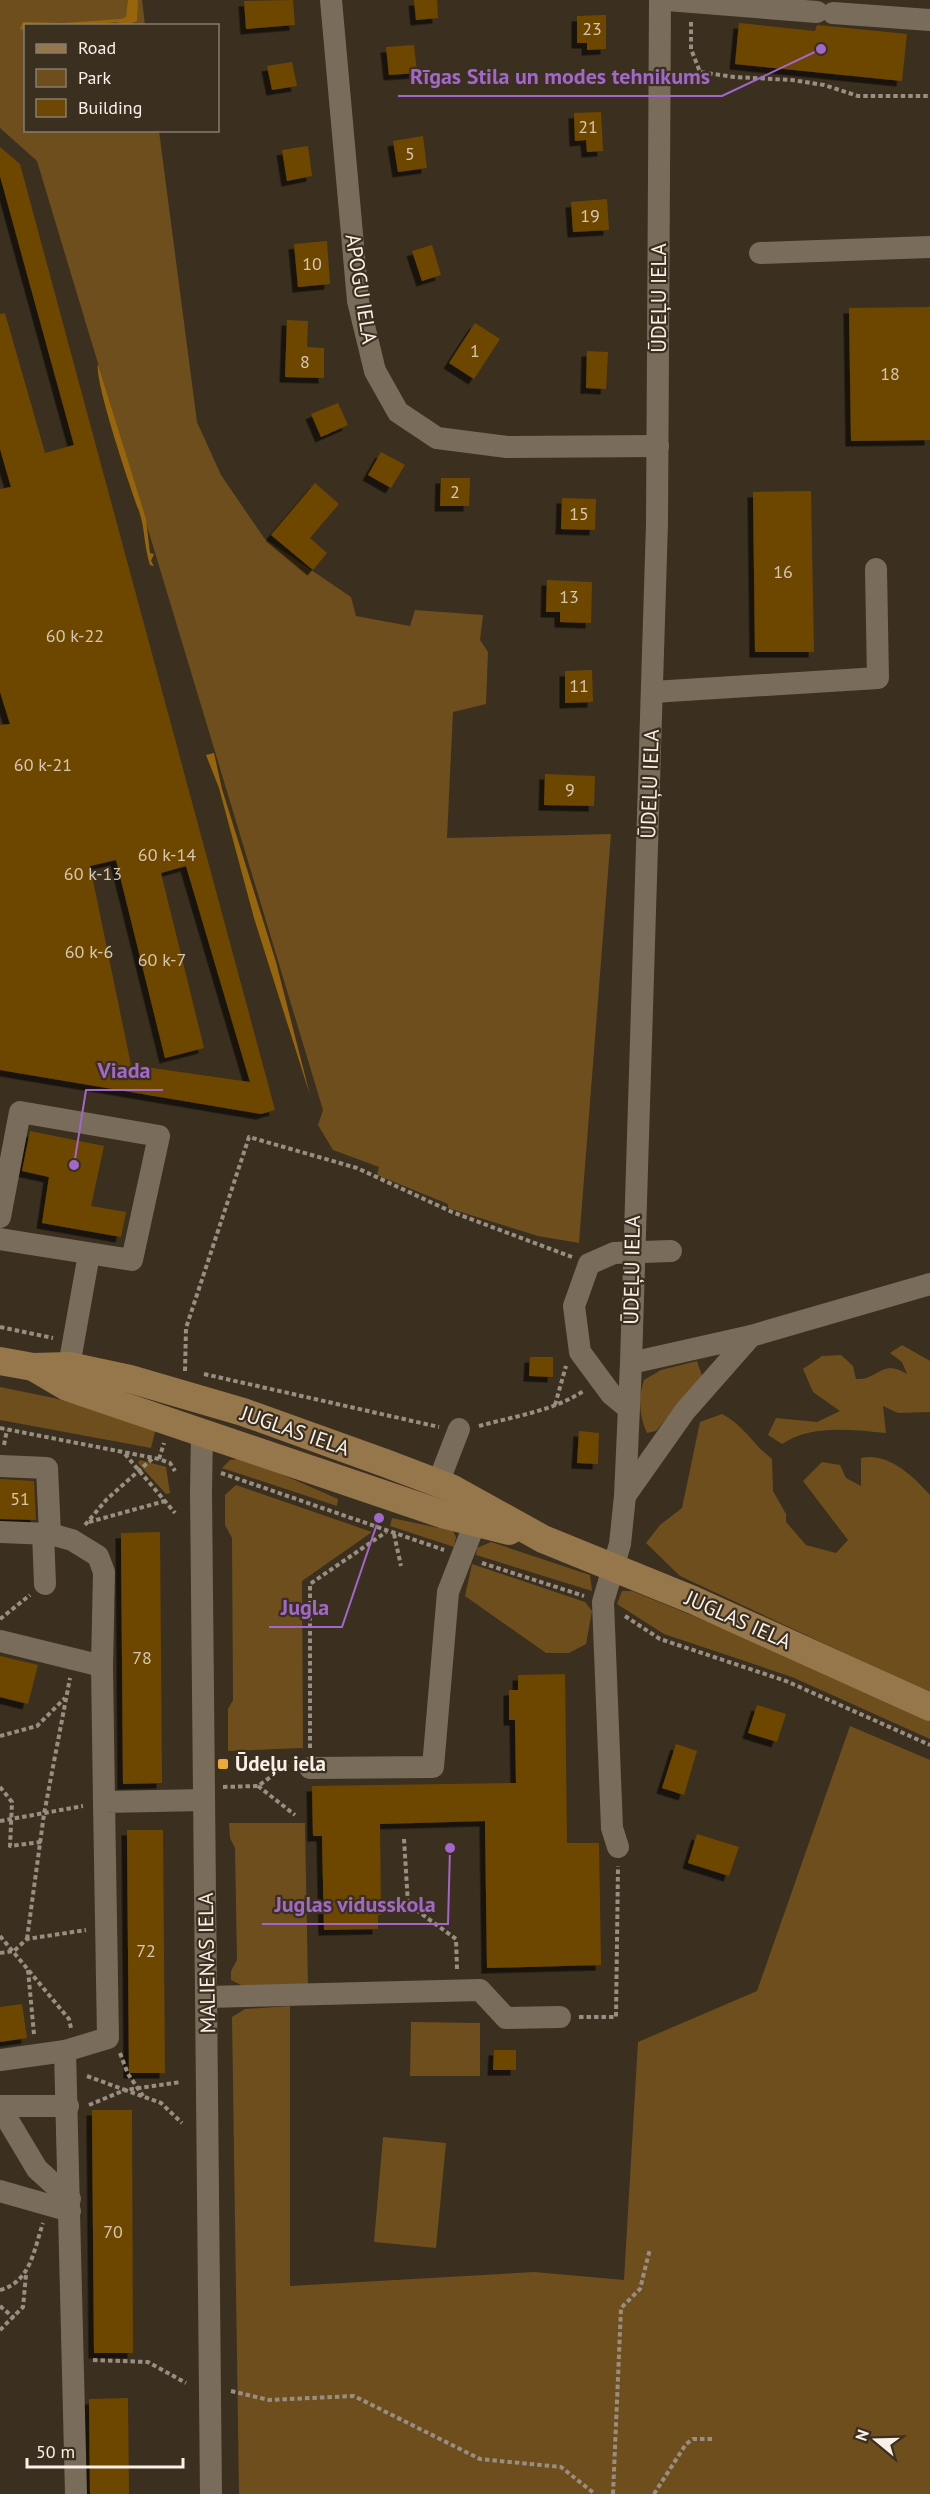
<svg xmlns="http://www.w3.org/2000/svg" width="930" height="2494" font-family="'PT Sans',sans-serif">
<style>
.green{fill:#6e4e1d}
.water{fill:#97650b}
.building{fill:#6d4703;fill-rule:evenodd;filter:url(#shadow)}
.lines{fill:none;stroke-linecap:round;stroke-linejoin:round}
.path{stroke:#988e81;stroke-width:4;stroke-dasharray:4.5 3;stroke-linecap:butt}
.minor{stroke:#796c5a;stroke-width:22}
.major{stroke:#96774b;stroke-width:28}
.poi-dot{fill:#eda83c;stroke:#3b2f1f;stroke-width:2}
.labels{text-anchor:middle;stroke-width:4.5;stroke-linejoin:round;paint-order:stroke}
.number-label{font-size:18px;fill:#d6c6af}
.street-label{font-size:21px;fill:#f9f1e8;stroke:#3b2f1f}
.poi-label{font-size:21px;font-weight:bold;fill:#f9f1e8;stroke:#3b2f1f;text-anchor:start}
.leader{fill:none;stroke:#a167cb;stroke-width:2}
.callout-dot{fill:#a167cb;stroke:#3b2f1f;stroke-width:2}
.callout-label{font-size:22px;text-anchor:middle;font-weight:bold;fill:#a167cb;stroke:#3b2f1f;stroke-width:4.5;stroke-linejoin:round;paint-order:stroke}
</style>
<defs>
<filter id="shadow"><feDropShadow dx="-5.5" dy="5.5" stdDeviation="0" flood-color="#0009"/></filter>
</defs>
<rect width="100%" height="100%" fill="#3b2f1f"/>
<g class="green">
<polygon points="0,0 142,0 145,25 26,26 26,130 159,131 197,422 221,475 264,538 351,597 356,616 410,626 415,610 483,615 480,640 488,652 486,704 453,712 447,838 611,834 579,1243 538,1236 448,1208 448,1204 377,1175 379,1167 333,1150 318,1125 323,1110 37,161 0,128"/>
<path d="M902 1345 930 1361V1412L898 1413 883 1406 886 1433C852 1430 812 1424 782 1444L768 1435 776 1418 817 1422 840 1411 813 1392 803 1369 822 1356 841 1355 853 1366 856 1379C879 1380 881 1358 907 1374L902 1362 890 1353Z"/>
<path d="M697 1361 702 1376 656 1431 647 1433C639 1417 638 1396 644 1380L661 1370Z"/>
<polygon points="0,1387 54,1398 156,1428 151,1448 0,1420"/>
<path d="M722 1414C746 1427 751 1443 772 1459L773 1491 786 1514V1522L806 1545 836 1553 848 1540 803 1481 822 1462 840 1465 846 1478 861 1486V1458C888 1452 913 1476 930 1495V1693L680 1576 646 1543 660 1525 682 1508 700 1422Z"/>
<polygon points="245,1458 338,1499 337,1506 222,1468 230,1460"/>
<polygon points="140,1460 166,1467 170,1493 166,1494 138,1463"/>
<polygon points="236,1485 372,1532 302,1581 303,1748 228,1751 228,1709 233,1700 232,1538 225,1525 225,1495"/>
<polygon points="392,1518 453,1531 456,1537 454,1547 390,1526"/>
<polygon points="491,1542 590,1575 592,1591 476,1555 477,1548"/>
<polygon points="472,1564 585,1602 592,1611 586,1644 569,1653 546,1653 465,1596"/>
<polygon points="622,1591 632,1591 772,1648 930,1721 930,1739 792,1677 664,1634 617,1604"/>
<polygon points="850,1726 930,1760 930,2494 239,2494 232,2017 245,2009 290,2006 290,2286 534,2272 624,2280 638,2042 757,1991"/>
<polygon points="229,1823 305,1823 308,1987 243,1986 231,1980 231,1971 237,1960 235,1848 230,1838"/>
<polygon points="411,2022 480,2023 480,2076 410,2076"/>
<polygon points="383,2137 446,2143 436,2248 374,2242"/>
</g>
<g class="water">
<polygon points="128,0 138,0 137,21 127,25 116,22 92,25 26,26 24,30 20,29 23,22 63,23 121,19 126,17"/>
<path d="M98 364 146 519 150 553 154 554 151 561 154 566 150 565C144 547 145 528 139 511 131 490 94 381 98 364Z"/>
<polygon points="214,753 222,789 276,962 310,1095 254,918 219,788 206,755"/>
</g>
<g class="building">
<polygon points="293,0 295,25 246,29 244,1"/>
<polygon points="414,0 437,0 438,18 416,20"/>
<polygon points="606,15 606,49 587,50 587,43 577,43 577,16"/>
<polygon points="739,23 815,31 817,25 907,34 902,81 735,64"/>
<polygon points="414,45 417,73 389,75 386,47"/>
<polygon points="292,62 297,86 272,90 267,66"/>
<polygon points="601,112 603,151 587,152 586,140 575,141 574,113"/>
<polygon points="423,136 427,168 398,172 393,141"/>
<polygon points="308,146 312,176 287,181 282,150"/>
<path d="M0 147 20 164 275 1110 261 1114 0 1070V725L10 724 0 692V489L11 487 0 449V314L5 313 45 453 74 445 0 176ZM116 860 165 1058 204 1048 161 873 186 866 250 1082 131 1065 90 866Z"/>
<polygon points="607,199 609,230 573,232 571,202"/>
<polygon points="327,241 330,284 298,287 294,244"/>
<polygon points="432,245 441,275 422,281 412,251"/>
<polygon points="930,307 930,440 851,441 849,308"/>
<polygon points="287,320 308,321 307,347 324,348 324,378 285,377"/>
<polygon points="475,323 500,339 474,379 449,363"/>
<polygon points="587,351 608,352 606,389 586,388"/>
<polygon points="338,403 348,425 321,437 311,414"/>
<polygon points="381,452 405,465 391,488 368,475"/>
<polygon points="441,478 470,478 469,506 440,506"/>
<polygon points="315,483 339,504 310,538 327,553 313,570 271,535"/>
<polygon points="811,491 814,652 755,652 753,492"/>
<polygon points="562,498 596,499 595,530 561,529"/>
<polygon points="547,580 592,582 591,623 560,622 560,612 546,612"/>
<polygon points="592,670 593,702 565,703 565,671"/>
<polygon points="545,774 595,776 594,806 544,805"/>
<polygon points="30,1131 104,1146 91,1206 126,1212 121,1237 42,1223 49,1177 22,1171"/>
<polygon points="530,1357 553,1357 553,1377 529,1376"/>
<polygon points="579,1431 599,1433 598,1464 577,1463"/>
<polygon points="0,1479 34,1481 36,1520 0,1519"/>
<polygon points="160,1532 162,1783 123,1784 121,1533"/>
<polygon points="0,1656 38,1665 28,1704 0,1697"/>
<polygon points="565,1674 567,1843 599,1843 601,1965 487,1968 485,1821 380,1824 381,1915 378,1915 378,1929 324,1930 322,1836 313,1836 312,1786 516,1783 515,1720 509,1720 509,1690 518,1690 518,1675"/>
<polygon points="757,1705 786,1714 777,1742 748,1733"/>
<polygon points="676,1744 697,1751 684,1795 662,1788"/>
<polygon points="127,1830 163,1830 165,2073 129,2073"/>
<polygon points="697,1834 739,1847 729,1876 688,1863"/>
<polygon points="22,2004 27,2038 0,2042 0,2007"/>
<polygon points="494,2050 516,2050 516,2070 493,2070"/>
<polygon points="92,2110 132,2110 133,2353 94,2353"/>
<polygon points="128,2398 129,2494 90,2494 89,2399"/>
</g>
<g class="lines">
<g class="path">
<polyline points="691,22 691,49 700,72 734,77 792,80 824,85 858,96 930,96"/>
<polyline points="0,1327 53,1338"/>
<polyline points="185,1371 186,1328 249,1137 357,1168 452,1212 572,1257"/>
<polyline points="204,1374 439,1427"/>
<polyline points="555,1405 566,1366"/>
<path d="M479 1426C515 1416 554 1411 585 1390"/>
<polyline points="0,1428 159,1459 170,1463 175,1471"/>
<polyline points="4,1445 7,1430"/>
<polyline points="125,1454 175,1513"/>
<polyline points="159,1459 164,1443"/>
<polyline points="221,1473 444,1550"/>
<polyline points="89,1522 165,1501"/>
<polyline points="85,1525 107,1499 152,1459"/>
<polyline points="394,1534 401,1566"/>
<polyline points="482,1563 584,1596"/>
<polyline points="625,1616 660,1639 786,1681 930,1745"/>
<polyline points="0,1619 30,1595"/>
<polyline points="0,1736 37,1726 65,1698"/>
<polyline points="310,1748 310,1584 386,1532"/>
<polyline points="258,1786 295,1815"/>
<polyline points="0,1787 12,1802 10,1846 41,1842"/>
<polyline points="223,1787 258,1786 289,1764"/>
<polyline points="0,1821 83,1806"/>
<polyline points="404,1839 408,1904 456,1939 457,1969"/>
<polyline points="0,1936 69,2019 71,2028"/>
<polyline points="27,1939 44,1814 70,1678"/>
<polyline points="0,1953 14,1951 27,1939 86,1930"/>
<polyline points="28,1970 34,2034"/>
<polyline points="579,2017 616,2017 618,1866"/>
<polyline points="120,2053 128,2074 143,2096"/>
<polyline points="87,2076 125,2090 181,2082"/>
<polyline points="89,2105 125,2090 161,2103 182,2123"/>
<path d="M0 2290C31 2282 34 2249 43 2223"/>
<polyline points="0,2306 14,2318"/>
<polyline points="0,2330 23,2307 26,2275"/>
<polyline points="93,2360 148,2362 186,2383"/>
<polyline points="231,2391 269,2400 354,2396 480,2459 561,2467 595,2494"/>
<polyline points="613,2494 621,2308 640,2289 650,2249"/>
<polyline points="654,2494 686,2444 693,2439 713,2439"/>
</g>
<g class="minor">
<polyline points="331,0 358,301 375,371 398,412 437,438 507,447 658,446"/>
<polyline points="667,0 817,12"/>
<polyline points="833,13 930,20"/>
<polyline points="760,253 930,247"/>
<polyline points="653,692 878,678 876,569"/>
<polyline points="0,1217 20,1112 159,1136 132,1260 0,1239"/>
<polyline points="631,1363 751,1336"/>
<polyline points="69,1366 89,1254"/>
<polyline points="628,1408 611,1394 580,1352 574,1306 589,1264 614,1253 671,1251"/>
<polyline points="202,1432 201,1492 211,2494"/>
<polyline points="1,1466 47,1468 50,1534"/>
<polyline points="438,1483 459,1429"/>
<polyline points="625,1496 685,1411 751,1336 930,1284"/>
<polyline points="0,1532 50,1534 72,1540 98,1556 104,1572 102,1666 104,1802"/>
<polyline points="43,1533 45,1584"/>
<polyline points="0,1641 102,1666"/>
<polyline points="310,1768 433,1767 448,1592 475,1523"/>
<polyline points="618,1847 612,1828 603,1602 620,1544 625,1496 631,1363 657,523 660,0"/>
<polyline points="207,1997 480,1990 506,2018 560,2017"/>
<polyline points="0,2060 65,2051"/>
<polyline points="0,2106 68,2106"/>
<polyline points="0,2107 37,2169 70,2199"/>
<polyline points="0,2191 70,2211"/>
<polyline points="76,2494 65,2051 108,2038 104,1802 204,1800"/>
</g>
<g class="major">
<polyline points="0,1361 33,1367 69,1366 130,1379 243,1412 385,1463 451,1488 543,1539 693,1600 930,1707"/>
<polyline points="33,1367 67,1387 445,1515 509,1531"/>
</g>
</g>
<rect class="poi-dot" x="217" y="1758" width="12" height="12" rx="3"/>
<g class="labels">
<g class="number-label">
<text x="592" y="35">23</text>
<text x="588" y="133">21</text>
<text x="410" y="160">5</text>
<text x="590" y="222">19</text>
<text x="312" y="270">10</text>
<text x="475" y="357">1</text>
<text x="305" y="368">8</text>
<text x="890" y="380">18</text>
<text x="455" y="498">2</text>
<text x="579" y="520">15</text>
<text x="783" y="578">16</text>
<text x="569" y="603">13</text>
<text x="75" y="642">60 k-22</text>
<text x="579" y="692">11</text>
<text x="43" y="771">60 k-21</text>
<text x="570" y="796">9</text>
<text x="167" y="861">60 k-14</text>
<text x="93" y="880">60 k-13</text>
<text x="89" y="958">60 k-6</text>
<text x="162" y="966">60 k-7</text>
<text x="20" y="1505">51</text>
<text x="142" y="1664">78</text>
<text x="146" y="1957">72</text>
<text x="113" y="2238">70</text>
</g>
<g class="street-label">
<text transform="translate(361 289) rotate(81)" y="7">APOGU IELA</text>
<text transform="translate(659 298) rotate(-90)" y="7">ŪDEĻU IELA</text>
<text transform="translate(650 784) rotate(-88)" y="7">ŪDEĻU IELA</text>
<text transform="translate(632 1270) rotate(-89)" y="7">ŪDEĻU IELA</text>
<text transform="translate(295 1431) rotate(19)" y="7">JUGLAS IELA</text>
<text transform="translate(738 1620) rotate(24)" y="7">JUGLAS IELA</text>
<text transform="translate(207 1963) rotate(-91)" y="7">MALIENAS IELA</text>
</g>
<g class="poi-label">
<text x="235" y="1771">Ūdeļu iela</text>
</g>
</g>
<path class="leader" d="M821 49L722 96H398M74 1165L86 1090H163M379 1518L342 1627H269M450 1848L448 1924H262"/>
<g class="callout-dot">
<circle cx="821" cy="49" r="6"/>
<circle cx="74" cy="1165" r="6"/>
<circle cx="379" cy="1518" r="6"/>
<circle cx="450" cy="1848" r="6"/>
</g>
<g class="callout-label">
<text x="560" y="84">Rīgas Stila un modes tehnikums</text>
<text x="124" y="1078">Viada</text>
<text x="305" y="1615">Jugla</text>
<text x="355" y="1912">Juglas vidusskola</text>
</g>
<rect x="24" y="24" width="195" height="108" fill="#3b2f1f" stroke="#877d6f" stroke-width="1.5"/>
<rect x="36" y="44" width="30" height="9" fill="#96774b" stroke="#877d6f" stroke-width="1.5"/>
<text x="78" y="54" font-size="18" fill="#f9f1e8">Road</text>
<rect x="36" y="69" width="30" height="18" fill="#6e4e1d" stroke="#877d6f" stroke-width="1.5"/>
<text x="78" y="84" font-size="18" fill="#f9f1e8">Park</text>
<rect x="36" y="99" width="30" height="18" fill="#6d4703" stroke="#877d6f" stroke-width="1.5"/>
<text x="78" y="114" font-size="18" fill="#f9f1e8">Building</text>
<g transform="translate(876 2440) rotate(289)" stroke="#3b2f1f" stroke-width="4.5" paint-order="stroke">
<path d="M0-4.5L10 22L0 15L-10 22Z" fill="#f9f1e8"/>
<text y="-9" font-size="16" font-weight="bold" text-anchor="middle" fill="#f9f1e8">N</text>
</g>
<path d="M27 2458v9h156v-9" fill="none" stroke="#f9f1e8" stroke-width="3"/>
<text x="36" y="2458" font-size="18" fill="#f9f1e8" stroke="#3b2f1f" stroke-width="4.5" paint-order="stroke">50 m</text>
</svg>
